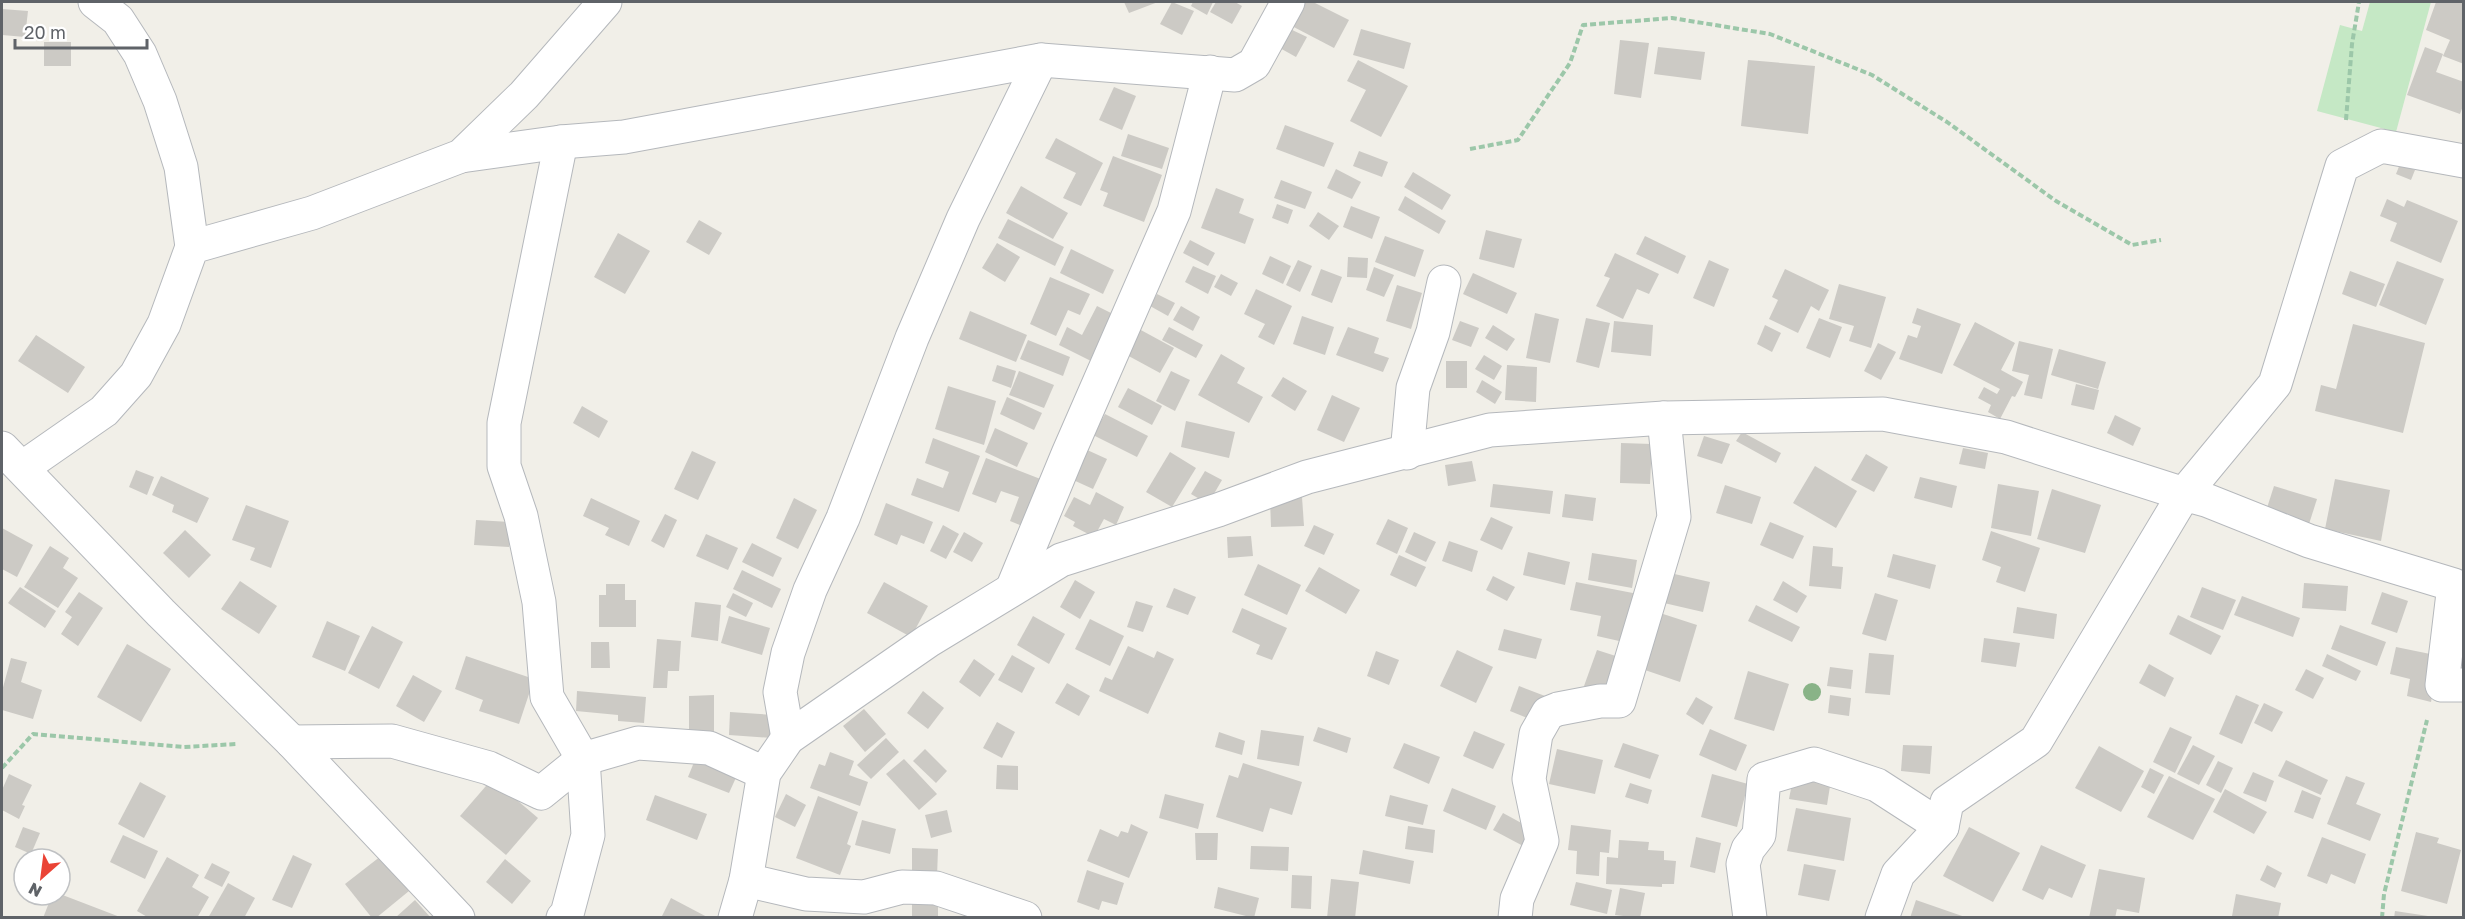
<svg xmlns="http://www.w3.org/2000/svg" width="2465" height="919" font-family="'Golos Text',sans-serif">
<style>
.green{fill:#c5e8c5}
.building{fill:#cccac5}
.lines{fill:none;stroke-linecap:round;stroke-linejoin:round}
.minor-casing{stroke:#b5b8bc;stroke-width:35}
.path{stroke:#9cc7a9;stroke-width:4;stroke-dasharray:6 3;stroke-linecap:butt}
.minor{stroke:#fff;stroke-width:33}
.tree{fill:#89b387}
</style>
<rect width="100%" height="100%" fill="#f1efe8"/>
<polygon class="green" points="2370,2 2431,2 2396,132 2317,111 2340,25 2362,31"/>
<g class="building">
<polygon points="1124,2 1158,2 1129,13"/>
<polygon points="1172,2 1194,11 1182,35 1160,24"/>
<polygon points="1193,2 1213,2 1207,15 1191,6"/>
<polygon points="1216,2 1235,2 1242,6 1232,24 1210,12"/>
<polygon points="1299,2 1313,2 1349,20 1334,48 1288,24"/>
<polygon points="2436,2 2464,3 2464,64 2443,56 2450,40 2426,30"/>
<polygon points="2,9 28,11 25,37 2,35"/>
<polygon points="1288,28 1307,37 1296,57 1278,47"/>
<polygon points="1361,29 1411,43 1404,69 1353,55"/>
<polygon points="1620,40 1649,43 1641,98 1614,94"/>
<rect x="44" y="42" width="27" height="24"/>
<polygon points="1658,47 1705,52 1701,80 1654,74"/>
<polygon points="2425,47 2443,54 2436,72 2464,82 2464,103 2460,114 2407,95"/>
<polygon points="1358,60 1408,86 1381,137 1350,121 1366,90 1347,81"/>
<polygon points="1748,60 1815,66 1808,134 1741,126"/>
<polygon points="1114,87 1136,96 1122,130 1099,120"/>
<polygon points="1285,125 1334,143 1324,167 1276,149"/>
<polygon points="1128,134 1169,148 1162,169 1121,156"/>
<polygon points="1056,138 1103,163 1081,206 1063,198 1076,173 1045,158"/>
<polygon points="1359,151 1388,162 1382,177 1353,166"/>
<polygon points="1113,156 1162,175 1144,222 1103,206 1108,193 1100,190"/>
<polygon points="2400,164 2415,170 2411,180 2396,174"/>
<polygon points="1336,169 1361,182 1352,199 1327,188"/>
<polygon points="1413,172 1451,195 1442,210 1404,187"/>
<polygon points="1281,180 1312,192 1305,209 1274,198"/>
<polygon points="1021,186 1068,213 1053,239 1006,213"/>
<polygon points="1216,188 1244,199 1239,213 1254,219 1245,244 1201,228"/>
<polygon points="1405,196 1446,221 1439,234 1398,210"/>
<polygon points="2387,199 2404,207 2407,200 2458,221 2441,263 2390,241 2397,223 2380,216"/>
<polygon points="1277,204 1293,210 1288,224 1272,218"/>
<polygon points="1351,206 1380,217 1372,239 1343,227"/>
<polygon points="1318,212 1339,226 1329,240 1309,226"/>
<polygon points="1008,219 1064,247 1055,266 998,238"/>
<polygon points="699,220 722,233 709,255 686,242"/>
<polygon points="1486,230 1522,239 1514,268 1479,259"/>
<polygon points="618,233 650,251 625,294 594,277"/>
<polygon points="1385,236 1424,250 1415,277 1375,262"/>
<polygon points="1645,236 1686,256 1678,274 1636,254"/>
<polygon points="1190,240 1215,253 1208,266 1183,253"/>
<polygon points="997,243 1020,257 1005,282 982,268"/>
<polygon points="1071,249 1114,270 1103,294 1060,273"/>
<polygon points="1615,253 1659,274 1649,294 1637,289 1623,319 1596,306 1610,278 1604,276"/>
<polygon points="1270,256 1291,266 1283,284 1262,274"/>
<polygon points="1348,257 1368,258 1367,278 1347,277"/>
<polygon points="1298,260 1312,266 1300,292 1286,285"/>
<polygon points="1709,260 1729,269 1714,307 1693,298"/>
<polygon points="2397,261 2444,279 2426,325 2379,305"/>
<polygon points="1193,266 1216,276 1208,294 1185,282"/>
<polygon points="1374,267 1394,275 1384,297 1366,290"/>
<polygon points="1321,269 1342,277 1332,303 1311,295"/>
<polygon points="1785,269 1829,290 1819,311 1811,306 1798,333 1769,319 1778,300 1772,297"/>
<polygon points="2350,271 2385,284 2376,307 2342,294"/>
<polygon points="1473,273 1517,293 1507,314 1463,294"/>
<polygon points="1221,274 1238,283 1231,296 1214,287"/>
<polygon points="1050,277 1090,294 1080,315 1068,310 1056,336 1030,324"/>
<polygon points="1839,284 1886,297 1871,348 1849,341 1854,326 1829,319"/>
<polygon points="1397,285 1422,293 1411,329 1386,321"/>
<polygon points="1256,289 1292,306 1274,345 1258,337 1265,324 1244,314"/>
<polygon points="1157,294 1175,303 1168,316 1150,306"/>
<polygon points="1097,306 1117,316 1093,362 1059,345 1067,327 1082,335"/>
<polygon points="1181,306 1200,317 1193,331 1173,320"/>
<polygon points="1917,308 1961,324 1942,374 1899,359 1908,335 1917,338 1921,326 1912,323"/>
<polygon points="970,311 1027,335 1016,362 959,339"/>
<polygon points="1535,313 1559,319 1550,363 1526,358"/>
<polygon points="1302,316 1334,327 1325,355 1293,344"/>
<polygon points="1586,318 1610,323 1599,368 1576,362"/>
<polygon points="1819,318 1842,327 1830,358 1806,348"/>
<polygon points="1460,321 1479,328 1471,347 1452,340"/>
<polygon points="1614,321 1653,325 1651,356 1611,352"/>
<polygon points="1975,322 2015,343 2001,370 2023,382 2015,397 2012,396 2000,419 1988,412 1991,405 1978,398 1984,387 1997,394 2000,389 1953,365"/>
<polygon points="2353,324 2425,343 2403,433 2315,411 2321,385 2336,389"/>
<polygon points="1493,325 1515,339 1507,351 1485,338"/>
<polygon points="1765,325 1781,333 1772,352 1757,344"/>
<polygon points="1169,327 1203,345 1196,358 1162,340"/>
<polygon points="1348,327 1379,338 1374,353 1389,358 1383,372 1336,355"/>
<polygon points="1139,329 1174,348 1160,373 1125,354"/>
<polygon points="36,335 85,367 68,393 18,361"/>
<polygon points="1028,340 1070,357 1063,376 1020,359"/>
<polygon points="2019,341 2053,349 2042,399 2024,395 2029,375 2012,371"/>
<polygon points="1878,343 1896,352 1881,380 1864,371"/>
<polygon points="2059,349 2106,362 2098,389 2051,375"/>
<polygon points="1221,354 1245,368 1237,383 1263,397 1249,423 1198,395"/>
<polygon points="1484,355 1502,366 1494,380 1475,369"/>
<rect x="1446" y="361" width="21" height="27"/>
<polygon points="997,365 1016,371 1011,388 992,381"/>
<polygon points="1507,365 1537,367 1536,402 1505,400"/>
<polygon points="1019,371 1054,385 1044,408 1009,395"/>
<polygon points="1171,371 1190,380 1175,411 1156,401"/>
<polygon points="1283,377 1307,391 1295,411 1271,396"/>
<polygon points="1482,380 1502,392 1495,404 1476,392"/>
<polygon points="2076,384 2099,390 2094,410 2071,405"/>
<polygon points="948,386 996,401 984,445 935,429"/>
<polygon points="1128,388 1162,406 1152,425 1118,407"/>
<polygon points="1332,395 1360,408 1344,442 1317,430"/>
<polygon points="1007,397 1042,413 1034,430 1000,414"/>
<polygon points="582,406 608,421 599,438 573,423"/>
<polygon points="1105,414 1148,436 1137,457 1093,435"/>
<polygon points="2115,415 2141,428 2133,446 2107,433"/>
<polygon points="1186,421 1235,432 1229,458 1181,447"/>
<polygon points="995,428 1028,443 1017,467 985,452"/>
<polygon points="1742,432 1781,453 1776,463 1736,441"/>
<polygon points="1704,436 1730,444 1722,464 1697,456"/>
<polygon points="933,438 980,456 959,512 911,495 917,478 943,488 949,472 925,463"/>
<polygon points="1621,443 1652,444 1650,484 1620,483"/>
<polygon points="1963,448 1988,453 1985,469 1959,464"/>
<polygon points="1085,449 1107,459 1093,489 1071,479"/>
<polygon points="692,451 716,462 698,500 674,489"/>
<polygon points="1170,452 1196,468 1172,507 1146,492"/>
<polygon points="1866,454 1888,467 1874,492 1851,480"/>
<polygon points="986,458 1043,480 1025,527 1010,521 1019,497 1001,491 996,503 972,494"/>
<polygon points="1472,461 1476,481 1448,486 1445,465"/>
<polygon points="1815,466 1857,491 1836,528 1793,503"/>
<polygon points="136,470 154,477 147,495 129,487"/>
<polygon points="1205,471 1222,480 1208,504 1191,494"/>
<polygon points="161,476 209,498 197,523 172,512 174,505 152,495"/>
<polygon points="1920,477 1957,486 1952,508 1914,498"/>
<polygon points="2335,479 2390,490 2381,541 2325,529"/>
<polygon points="1493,484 1553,491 1550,514 1490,507"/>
<polygon points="1998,484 2039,491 2031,536 1991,528"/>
<polygon points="1725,485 1761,497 1752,524 1716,513"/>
<polygon points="2274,486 2317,499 2309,524 2266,511"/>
<polygon points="2052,489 2101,505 2085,553 2037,539"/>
<polygon points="1096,492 1124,507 1116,525 1104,519 1094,537 1073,526 1075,522 1064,516 1074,497 1090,505"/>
<polygon points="1565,494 1596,498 1593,521 1562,517"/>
<polygon points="1302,497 1304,526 1271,527 1270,499"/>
<polygon points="591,498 640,521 629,546 605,535 609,528 583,516"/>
<polygon points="794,498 817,510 798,549 776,538"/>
<polygon points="886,503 933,522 924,544 901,535 897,545 874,535"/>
<polygon points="246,505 289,521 271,568 250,560 255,548 232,540"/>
<polygon points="665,514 677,520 664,548 651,541"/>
<polygon points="1491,517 1513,527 1502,550 1480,540"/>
<polygon points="1388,519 1408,528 1397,554 1376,544"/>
<polygon points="476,520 510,522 509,547 474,545"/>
<polygon points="1770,522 1804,536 1793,559 1760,545"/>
<polygon points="943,525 959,534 946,559 930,551"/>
<polygon points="1314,525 1334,534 1324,555 1304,546"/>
<polygon points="2,528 33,545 17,577 2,569"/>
<polygon points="185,530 211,555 189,578 163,553"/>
<polygon points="1991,531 2040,548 2025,592 1996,582 2001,567 1982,560"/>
<polygon points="964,532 983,543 972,562 953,552"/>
<polygon points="1414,532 1436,542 1426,562 1405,552"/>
<polygon points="706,534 738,548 728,570 696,556"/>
<polygon points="1251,536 1253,556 1228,558 1227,537"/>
<polygon points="1449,541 1478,551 1472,572 1442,561"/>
<polygon points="752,543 782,558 773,577 742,562"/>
<polygon points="50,546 69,558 63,568 78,578 58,608 24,587"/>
<polygon points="1813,546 1833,548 1832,566 1843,567 1841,589 1809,586"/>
<polygon points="1528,552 1570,562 1565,585 1523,575"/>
<polygon points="1592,553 1637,560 1632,588 1588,580"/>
<polygon points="1893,554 1936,565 1930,589 1887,577"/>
<polygon points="1399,555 1426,567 1416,587 1390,575"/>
<polygon points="1258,564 1301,585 1287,615 1244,595"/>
<polygon points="1319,567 1360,590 1346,614 1305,591"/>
<polygon points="742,570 781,589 772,608 733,589"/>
<polygon points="1670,573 1710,582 1703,612 1664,603"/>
<polygon points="1493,576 1515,587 1507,601 1486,590"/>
<polygon points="1075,580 1095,592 1080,619 1060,607"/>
<polygon points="240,581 277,606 259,634 221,609"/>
<polygon points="1783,581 1807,596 1797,613 1773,600"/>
<polygon points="884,582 928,606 911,637 867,613"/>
<polygon points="1576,582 1638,594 1628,643 1597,636 1601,616 1570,610"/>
<polygon points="2304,583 2348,586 2346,611 2302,608"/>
<polygon points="606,584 625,584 625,600 636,600 636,627 599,627 599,595 606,595"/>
<polygon points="20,587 56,611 45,628 8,603"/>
<polygon points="2202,587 2236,600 2223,630 2190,617"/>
<polygon points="1174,588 1196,597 1188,615 1166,607"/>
<polygon points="79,592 103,608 78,646 61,634 72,617 65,612"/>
<polygon points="2382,592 2408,601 2397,633 2371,624"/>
<polygon points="733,593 753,603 746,617 726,607"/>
<polygon points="1875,593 1898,600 1886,641 1862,634"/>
<polygon points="2242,596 2300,618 2293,637 2234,615"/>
<polygon points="1136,601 1153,606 1143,632 1127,627"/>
<polygon points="695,602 721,605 718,641 691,637"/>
<polygon points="1756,605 1800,627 1792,642 1748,621"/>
<polygon points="2017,607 2057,614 2054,639 2013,633"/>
<polygon points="1242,608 1287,628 1272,660 1256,654 1260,645 1232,632"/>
<polygon points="1660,613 1697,625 1680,682 1642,669"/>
<polygon points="2178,615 2221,636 2211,655 2169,634"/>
<polygon points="729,616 770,628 762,655 721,643"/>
<polygon points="1033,616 1065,634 1049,664 1017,645"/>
<polygon points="1090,619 1124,636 1110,666 1075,649"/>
<polygon points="327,621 360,636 345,671 312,657"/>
<polygon points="2340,625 2386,642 2377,666 2331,649"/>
<polygon points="372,626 403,642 379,689 348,673"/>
<polygon points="1504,629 1542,639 1536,659 1498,650"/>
<polygon points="1984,638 2020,643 2016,667 1981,662"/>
<polygon points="657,639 681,641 679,671 668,671 667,688 653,688"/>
<polygon points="591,642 609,642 610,668 591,668"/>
<polygon points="127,644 171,669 141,722 97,697"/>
<polygon points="1128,646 1154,658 1157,651 1174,659 1148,714 1099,691 1105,677 1112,680"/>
<polygon points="2396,647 2440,656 2431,702 2407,696 2410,679 2390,674"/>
<polygon points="1457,650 1493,667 1476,703 1440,686"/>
<polygon points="1597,650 1622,658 1610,695 1584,686"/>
<polygon points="1376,651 1399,660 1389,685 1367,676"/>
<polygon points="1869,653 1894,655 1890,695 1865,693"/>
<polygon points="2327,654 2361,671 2356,681 2322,666"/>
<polygon points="1012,655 1035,668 1022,693 998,680"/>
<polygon points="466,656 534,679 519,724 479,711 483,700 455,689"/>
<polygon points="11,658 27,662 21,682 42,690 33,719 2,710 2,691"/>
<polygon points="974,659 995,674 980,697 959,682"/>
<polygon points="2149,664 2174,678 2165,697 2139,683"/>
<polygon points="1830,667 1853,670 1851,689 1827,686"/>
<polygon points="2306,669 2324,678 2313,699 2295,690"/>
<polygon points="1748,671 1789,684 1774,731 1734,719"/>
<polygon points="413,675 442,691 424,722 396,706"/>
<polygon points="1067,683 1090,696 1079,716 1055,703"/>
<polygon points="1519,686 1545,696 1535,721 1510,711"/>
<polygon points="577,691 646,697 644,723 618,721 618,715 576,711"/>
<polygon points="923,691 944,708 928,729 907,713"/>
<polygon points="714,695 714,735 689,735 689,696"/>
<polygon points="1830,695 1851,698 1849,716 1828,713"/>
<polygon points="2236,695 2259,705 2242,744 2219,734"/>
<polygon points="1696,697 1713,707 1703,725 1686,714"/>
<polygon points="2264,703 2283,712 2272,732 2254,723"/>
<polygon points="864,709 886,734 865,752 843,726"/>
<polygon points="730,712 773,715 772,738 729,735"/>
<polygon points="997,722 1015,732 1002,758 983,748"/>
<polygon points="1318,727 1351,738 1347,753 1313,741"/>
<polygon points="2170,727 2192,737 2175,773 2153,762"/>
<polygon points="1710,729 1747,745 1736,771 1699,755"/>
<polygon points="1261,730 1304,736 1299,766 1257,759"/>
<polygon points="1474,731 1505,744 1493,769 1463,756"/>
<polygon points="1219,732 1245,741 1242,755 1215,747"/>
<polygon points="886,738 899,752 871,779 857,765"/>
<polygon points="1404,743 1440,757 1429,784 1393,768"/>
<polygon points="1623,743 1659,755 1650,779 1614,767"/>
<polygon points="1903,745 1932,746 1930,774 1901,771"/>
<polygon points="2193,745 2215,756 2199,785 2177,774"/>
<polygon points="2099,746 2144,771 2121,812 2075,788"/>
<polygon points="925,749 947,771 936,783 913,761"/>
<polygon points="1557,749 1603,760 1595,794 1549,784"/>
<polygon points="830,752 854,761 849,775 868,782 860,806 810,788 819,764 825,766"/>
<polygon points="697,755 739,771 729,793 688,777"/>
<polygon points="904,759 937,794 919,810 886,774"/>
<polygon points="2286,760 2328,780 2321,795 2278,776"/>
<polygon points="2218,761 2233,768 2221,793 2206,785"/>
<polygon points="1243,763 1302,782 1292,815 1270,808 1263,832 1216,817 1229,775 1238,778"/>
<polygon points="997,765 1018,766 1018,790 996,789"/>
<polygon points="2150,768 2164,775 2154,794 2141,787"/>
<polygon points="2253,772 2274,781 2266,802 2243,793"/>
<polygon points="1794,773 1831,780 1827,805 1789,799"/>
<polygon points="9,774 32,785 22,805 25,806 19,819 2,810 2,790"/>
<polygon points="1712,774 1748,784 1737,827 1701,817"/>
<polygon points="2169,776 2215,799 2193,840 2147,817"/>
<polygon points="2346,776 2365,783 2356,804 2381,814 2370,841 2327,824"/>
<polygon points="492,779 538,818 506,855 460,816"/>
<polygon points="140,782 166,796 144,838 118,824"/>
<polygon points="1630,783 1652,790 1648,804 1625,797"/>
<polygon points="1452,788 1496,806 1486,830 1443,811"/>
<polygon points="2225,789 2267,812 2254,834 2213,812"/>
<polygon points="2302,790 2321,798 2313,819 2294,812"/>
<polygon points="786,794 806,805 795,827 775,817"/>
<polygon points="1165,794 1204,804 1198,829 1159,818"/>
<polygon points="655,795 707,814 697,840 646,820"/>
<polygon points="1390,795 1428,805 1423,825 1385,816"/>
<polygon points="818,796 858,812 847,844 851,846 840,875 796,858"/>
<polygon points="1796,808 1851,818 1844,861 1787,851"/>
<polygon points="947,810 952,832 931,838 925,815"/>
<polygon points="1503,813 1534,830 1525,847 1493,830"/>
<polygon points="862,820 896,829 890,854 855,845"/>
<polygon points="1131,824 1148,832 1129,878 1087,861 1100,829 1118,837 1121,831 1128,833"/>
<polygon points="1571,825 1611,830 1609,853 1600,852 1599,876 1576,874 1577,851 1568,850"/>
<polygon points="1408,826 1435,830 1433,853 1405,849"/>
<polygon points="23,827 40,833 31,854 15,847"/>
<polygon points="1969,827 2020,853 1993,902 1943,876"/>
<polygon points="2416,832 2439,838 2437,843 2461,850 2447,904 2401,891"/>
<polygon points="1195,833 1218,833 1217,860 1196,860"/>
<polygon points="123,835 158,851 145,879 110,862"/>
<polygon points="1696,837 1721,843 1715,873 1690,867"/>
<polygon points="2322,837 2366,854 2355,884 2331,874 2327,884 2307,876"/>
<polygon points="1619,840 1649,842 1648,850 1664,851 1664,860 1676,861 1674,884 1662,884 1662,887 1606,884 1607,857 1618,858"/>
<polygon points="2041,845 2086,865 2072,898 2049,888 2043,900 2022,890"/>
<polygon points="1251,846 1289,847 1288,871 1250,869"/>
<polygon points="912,848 938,849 937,877 912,876"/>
<polygon points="1363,850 1414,861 1410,884 1359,874"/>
<polygon points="293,855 312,864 292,908 272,900"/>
<polygon points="381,856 409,891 376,918 372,918 345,884"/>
<polygon points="167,857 199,875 192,887 209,897 197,918 149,918 137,911"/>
<polygon points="505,859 531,881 512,904 486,882"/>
<polygon points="212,863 230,872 222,887 204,878"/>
<polygon points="1804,864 1836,870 1829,901 1798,895"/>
<polygon points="2267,865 2282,873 2275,888 2260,880"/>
<polygon points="2099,869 2145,878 2139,913 2117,909 2115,918 2089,918"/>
<polygon points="1087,870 1124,883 1117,905 1102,901 1099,910 1077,902"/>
<polygon points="1292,875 1312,876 1311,909 1291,908"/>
<polygon points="1331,879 1359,882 1355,918 1327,918"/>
<polygon points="1576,882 1612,890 1607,914 1570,905"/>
<polygon points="228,883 255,898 244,918 208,918"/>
<polygon points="1218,887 1259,898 1254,918 1214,908"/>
<polygon points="1620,888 1645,893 1640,918 1615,915"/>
<polygon points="60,894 120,917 120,918 43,918 52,895"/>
<polygon points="2236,894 2281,903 2278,918 2232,916"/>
<polygon points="912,896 938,897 938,918 912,918"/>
<polygon points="671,898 709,918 661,918"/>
<polygon points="415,900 431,918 395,918"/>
<polygon points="1916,900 1965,917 1965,918 1910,918"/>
<polygon points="2395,911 2428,916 2428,918 2394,918"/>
</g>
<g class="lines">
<defs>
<g id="minor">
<polyline points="95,2 118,20 140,54 160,101 181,167 192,247"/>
<polyline points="561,142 504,423 504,466 521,516 539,602 547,697 583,759 588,835 567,914 563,918"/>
<polyline points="461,156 561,142 624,137 1041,60 1235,75 1254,64 1288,2"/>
<polyline points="2,448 161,613 292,742 458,918"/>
<polyline points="1407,453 1413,388 1433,332 1444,282"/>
<polyline points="22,468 104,411 136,375 164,324 192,247 312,213 461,156 524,95 605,2"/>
<polyline points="1013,587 1068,454 1174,211 1210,72"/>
<polyline points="788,738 780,692 788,653 810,590 843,518 912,338 963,219 1041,60"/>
<polyline points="292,742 392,741 489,768 541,793 583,759 638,743 709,748 764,773"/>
<polyline points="746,880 806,894 864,897 902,887 936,888 1025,918"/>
<polyline points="735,918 746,880 764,773 788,738 928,641 1061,560 1218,510 1307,477 1490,430 1664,418 1883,414 2006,437 2184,494 2275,384 2342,166 2381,146 2464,161"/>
<polyline points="1515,918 1517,899 1542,841 1529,779 1536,734 1548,713 1558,709 1600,701 1619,701 1674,517 1664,418"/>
<polyline points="1750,918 1743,864 1748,849 1759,835 1764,779 1814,764 1877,785 1942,827 1947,802 2036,741 2184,494 2206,500 2309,541 2454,585 2442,685 2464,685"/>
<polyline points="1882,918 1898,874 1942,827"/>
</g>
</defs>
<use href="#minor" class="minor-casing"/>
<g class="path">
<polyline points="2346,120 2352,44 2359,2"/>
<polyline points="1470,149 1518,140 1570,63 1583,25 1672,18 1770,34 1872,75 1947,122 2056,201 2132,245 2161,240"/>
<polyline points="2,768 33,734 184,747 237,744"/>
<polyline points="2382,918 2384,894 2427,720"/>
</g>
<use href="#minor" class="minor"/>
</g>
<circle class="tree" cx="1812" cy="692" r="9"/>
<rect width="2465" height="919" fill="none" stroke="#5f6368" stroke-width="6"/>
<g transform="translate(42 877) rotate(208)"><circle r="28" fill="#ffffff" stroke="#bfc1c3" stroke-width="1.5"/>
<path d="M0-4.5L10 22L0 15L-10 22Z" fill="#ea4335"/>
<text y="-9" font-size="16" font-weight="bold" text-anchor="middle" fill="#5f6368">N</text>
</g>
<path d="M15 39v9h132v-9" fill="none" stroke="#5f6368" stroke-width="3"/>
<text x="24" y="39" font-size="18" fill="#5f6368" stroke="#ffffff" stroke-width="4.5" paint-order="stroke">20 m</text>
</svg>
